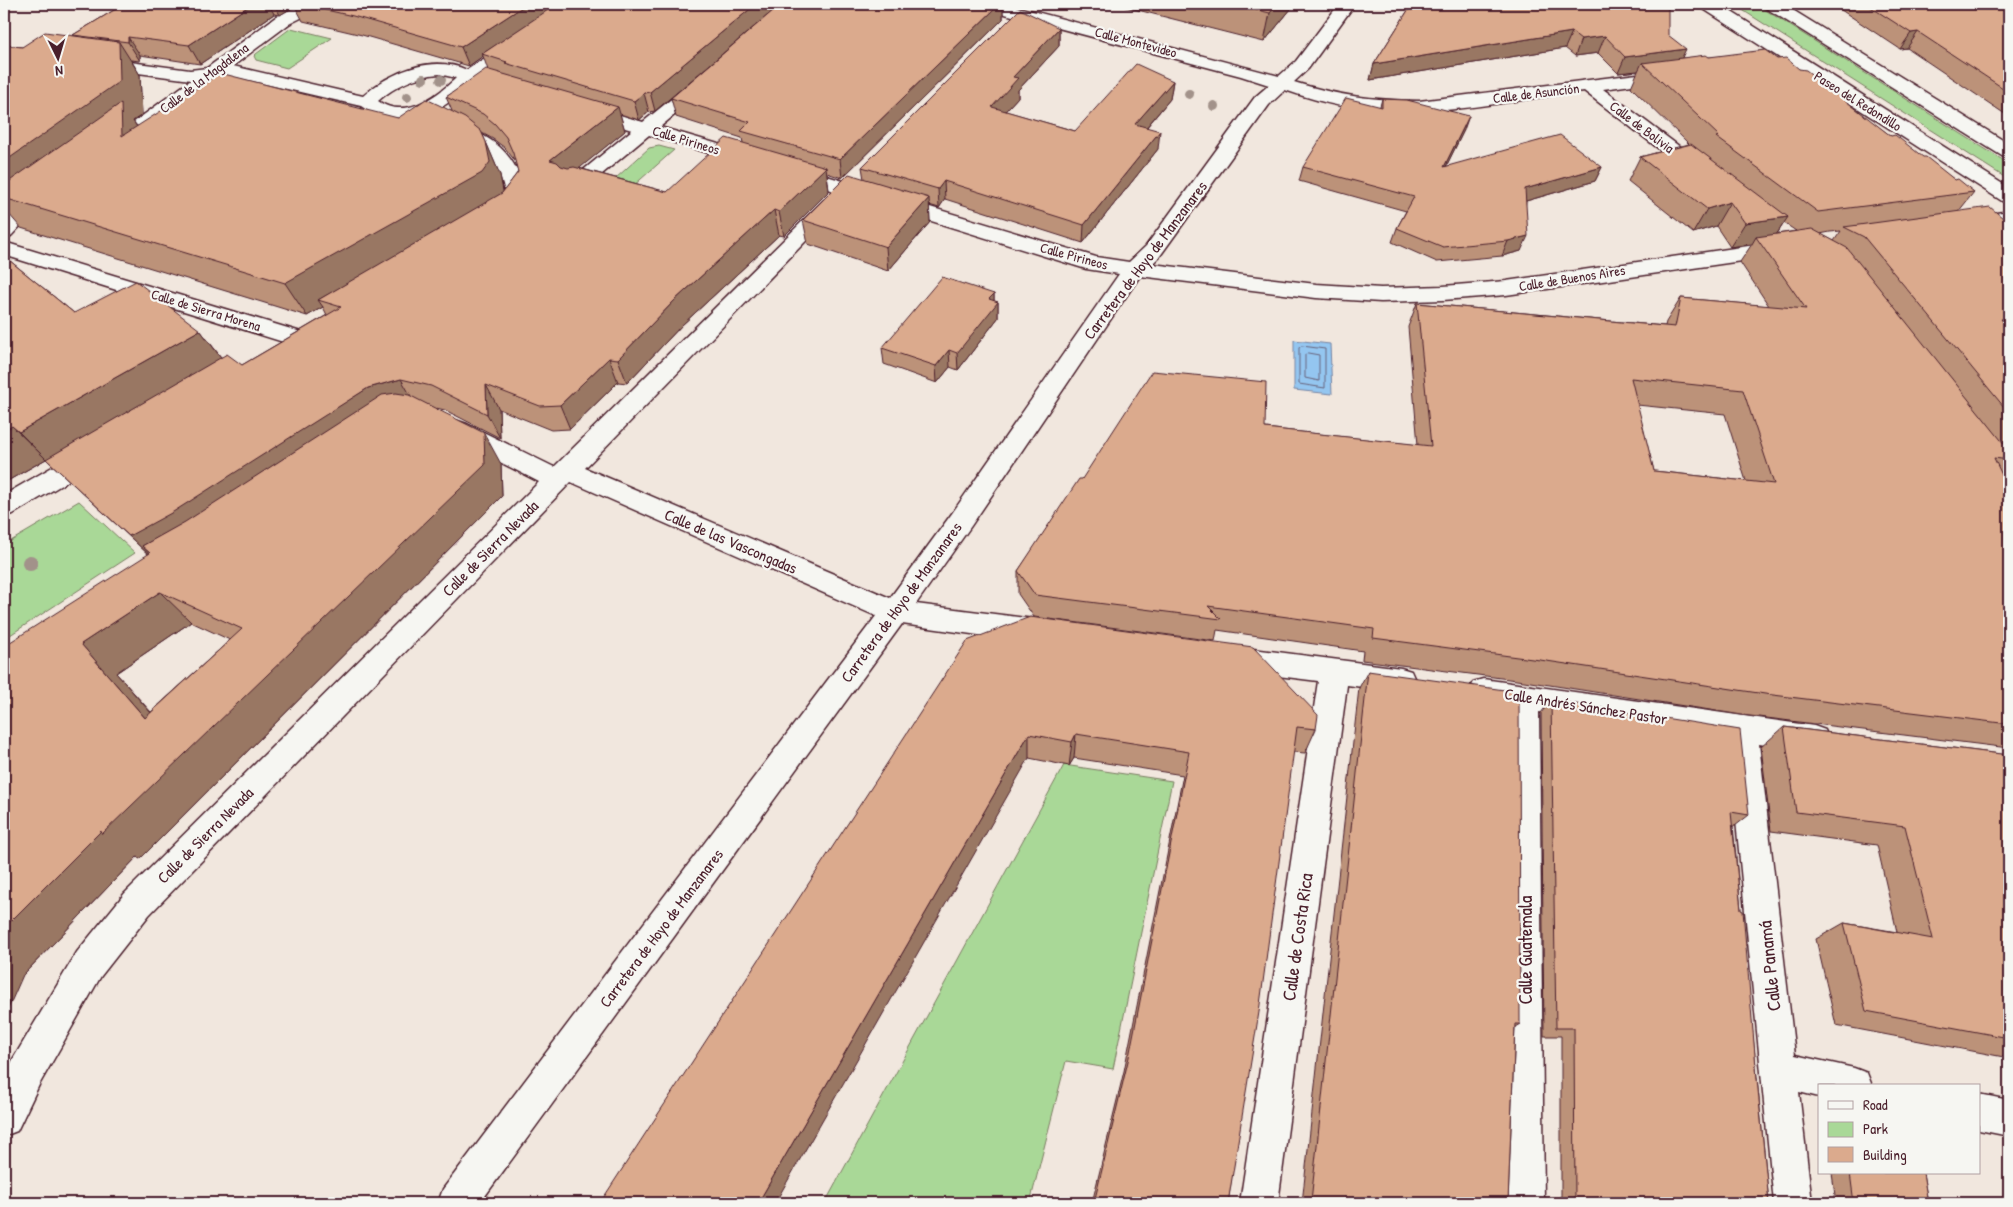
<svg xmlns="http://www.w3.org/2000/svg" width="2013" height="1207" font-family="'Patrick Hand',sans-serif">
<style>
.green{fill:#a9d897;stroke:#7a7c61}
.water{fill:#94c6f0;stroke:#7683a1}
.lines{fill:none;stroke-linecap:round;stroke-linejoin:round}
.shore{stroke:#68627a;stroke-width:1}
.minor-casing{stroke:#4a1f2b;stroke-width:3}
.secondary-casing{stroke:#4a1f2b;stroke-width:3}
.minor{fill:#f6f6f2;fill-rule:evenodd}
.secondary{fill:#f6f6f2;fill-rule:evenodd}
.tree{fill:#a2928a}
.wall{fill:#bc9279;stroke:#4a1f2b;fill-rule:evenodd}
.shaded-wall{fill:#997763;stroke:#4a1f2b}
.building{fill:#dbaa8d;stroke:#4a1f2b;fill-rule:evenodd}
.labels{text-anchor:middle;stroke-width:4.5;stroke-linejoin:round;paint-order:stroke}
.far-street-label{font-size:14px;fill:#4a1f2b;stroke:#f6f6f2}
.street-label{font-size:16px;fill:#4a1f2b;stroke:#f6f6f2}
.near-street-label{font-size:19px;fill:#4a1f2b;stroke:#f6f6f2}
</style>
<rect width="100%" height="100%" fill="#f1e7de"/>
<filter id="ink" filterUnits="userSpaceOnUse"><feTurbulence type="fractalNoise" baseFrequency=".02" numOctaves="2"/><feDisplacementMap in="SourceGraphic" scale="10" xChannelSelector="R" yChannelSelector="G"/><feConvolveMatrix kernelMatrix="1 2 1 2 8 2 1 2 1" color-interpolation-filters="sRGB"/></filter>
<g filter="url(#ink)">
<g class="green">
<polygon points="1733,4 1756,4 2009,164 2009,180"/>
<polygon points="291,28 332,38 287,68 256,60 254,56 256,54"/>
<polygon points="659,146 674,150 624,194 604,189 649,148"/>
<polygon points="79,501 135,553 4,639 4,545"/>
<polygon points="1064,765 1172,781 1113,1069 1066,1061 1030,1203 825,1203"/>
</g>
<polygon class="water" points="1294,340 1330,344 1332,394 1294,390"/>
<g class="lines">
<g class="shore">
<polygon points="1302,346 1325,349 1325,388 1299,384 1299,348"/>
<polygon points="1308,353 1319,355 1319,381 1305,378 1305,355"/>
</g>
<defs>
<g id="minor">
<path d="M302 4H323L321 8 289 24 233 66 363 96C390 72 432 54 467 70L564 4H583L482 76 515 85 518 89 515 93 509 94 471 84C440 114 400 134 361 106L231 76 217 78 140 136 133 138 126 136 124 132 126 128 191 80 100 68 94 67 91 63 94 59 100 58 190 70 207 68 277 16ZM439 74 456 78C436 97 405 120 378 101 395 86 416 76 439 74Z"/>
<path d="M980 4H1006L1279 76 1296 61 1339 4H1355L1308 69 1294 82C1339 96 1373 100 1419 101L1670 70 1676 71 1679 75 1676 79 1603 89 1708 168 1711 172 1708 176 1701 178 1694 176 1584 91C1529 98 1475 109 1420 112 1374 116 1328 105 1285 90L1269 105 1160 256 1152 264 1316 284 1381 288 1443 286 1506 281 1783 241 1790 243 1794 248 1790 253 1783 255 1506 295 1443 300 1381 302 1316 298 1140 276 971 526 916 604 1042 620 1052 624 1056 632 1052 640 1042 644 902 624 480 1203H438L443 1189 876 616 571 482 149 915 101 976 39 1085 17 1131 4 1136V1079L13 1059 77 952 125 893 539 482 449 436 446 430 449 424 458 421 467 424 554 467 824 200 831 198 838 200 841 204 838 208 585 468 890 598 953 512 1119 274 1086 269 786 176 783 172 786 168 793 166 800 168 1096 257 1129 262 1146 246 1255 97 1269 85 1241 76 982 8Z"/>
<polygon points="702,78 708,79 711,83 708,87 660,127 756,155 759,159 756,163 749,165 742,163 649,135 584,189 577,191 570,189 567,185 570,181 632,130 580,115 578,111 580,107 587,105 643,122 696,79"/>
<path d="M455 125C496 136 517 156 526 197 518 209 511 220 496 216L493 212 506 196C498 158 483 149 448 135L446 131 448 127Z"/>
<path d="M44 192 51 194 54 198 51 202 27 219 11 236 4 238V220C14 209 29 196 44 192Z"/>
<polygon points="2009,211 2009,223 1965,229 1958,227 1955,223 1958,219"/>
<polygon points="4,242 301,332 304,337 301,342 293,345 4,255"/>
<polygon points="1979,437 1988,440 2009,466 2009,493 2000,491 1967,446 1970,440"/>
<polygon points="94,445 103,448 106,454 103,460 13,514 4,517 4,495 85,448"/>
<polygon points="1230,646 1401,668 1411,671 1415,680 1411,689 1401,692 1347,685 1278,1203 1240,1203 1318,681 1230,670 1220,666 1216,658 1220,650"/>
<polygon points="1483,679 1814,726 1825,730 1829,739 1825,748 1814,752 1759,744 1795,1055 1854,1068 1867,1073 1872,1086 1819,1086 1819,1097 1799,1092 1812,1203 1774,1203 1728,740 1539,712 1544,1203 1506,1203 1509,707 1473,700 1468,691 1473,682"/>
<polygon points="1979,1094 2009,1100 2009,1136 1979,1130"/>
</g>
<g id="secondary">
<polygon points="1700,4 1719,4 2009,188 2009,203 2002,201 1702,8"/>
<polygon points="1764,4 1783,4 2009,144 2009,158 2002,156 1766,8"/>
</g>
</defs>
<use href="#minor" class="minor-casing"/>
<use href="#secondary" class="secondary-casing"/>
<use href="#minor" class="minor"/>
<use href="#secondary" class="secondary"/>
</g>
<g class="tree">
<circle cx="423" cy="79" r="5"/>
<circle cx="441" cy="80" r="5"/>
<circle cx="1189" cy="94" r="5"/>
<circle cx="407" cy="97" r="5"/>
<circle cx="1214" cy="106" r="5"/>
<circle cx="30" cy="563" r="8"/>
</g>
<g class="wall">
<path d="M124 4H1003V19L842 178 827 173 829 191 784 236 779 235 682 325 627 383 618 382 570 429 551 430 499 409 500 438 445 410 436 408 501 464 502 496 140 859 137 857 23 975 148 554 46 459 4 483V256L74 313 200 330 221 357 242 365 327 315 323 307 307 316 21 228 8 213 4 218V45L22 47 74 36 73 35ZM295 6 303 21 362 35 469 66 483 56 488 70 446 97 452 111 398 118 137 126 133 121 142 115 140 75 131 60 140 61V55L200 64 274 14 280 15ZM758 24 671 98 676 117 742 138 743 143 667 192 579 168 625 131 620 114 639 120 649 112 655 111ZM482 133 493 139 505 148 516 162 518 172 503 192 500 175ZM191 622 230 640 151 712 116 673Z"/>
<polygon points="1114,4 1295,4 1264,42"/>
<path d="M1412 4 1668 35 1682 58 1709 57 1777 59 1799 69 1891 136 1955 180 1974 192 1958 212 2009 223V468L2002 475 2009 490V748L1742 715 1524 681 1362 660 1363 651 1217 630 1215 641 1034 617 1018 594V571L1082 479 1265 428 1418 445 1408 327 1417 303 1665 326 1666 322 1681 298 1769 306 1740 262 1752 244 1730 247 1716 226 1693 233 1628 181 1640 157 1689 144 1631 87 1638 71 1618 73 1598 53 1575 56 1565 48 1370 80 1374 64ZM1784 223 1796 231 1777 234ZM1841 231 1834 241 1820 234 1830 232ZM1637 405 1725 414 1746 481 1654 471Z"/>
<polygon points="1832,4 2009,4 2009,113 2005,114 1907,48 1900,49"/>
<polygon points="1059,28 1059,46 1018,90 1018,97 1005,111 1075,131 1173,81 1170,99 1147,127 1158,149 1083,243 945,199 939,208 929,205 930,222 888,271 808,244 803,220 864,179 862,167"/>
<polygon points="1382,99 1464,130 1446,166 1602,167 1595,181 1526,201 1521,251 1502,256 1437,262 1392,242 1397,228 1406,211 1299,181 1303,167 1380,106"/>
<polygon points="994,294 994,301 998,302 998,318 958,370 950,367 937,383 884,364 882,348"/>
<polygon points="967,641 1316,729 1305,753 1293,752 1228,1203 1092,1203 1124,1071 1183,775 1074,758 1069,766 1029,758"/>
<polygon points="1368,671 1520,1024 1515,1027 1508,1203 1302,1203 1359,688"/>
<polygon points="1551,700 1749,815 1735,826 1733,826 1769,1203 1561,1203 1561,1036 1544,1036 1541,713"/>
<polygon points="1784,727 2009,755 2009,1058 1836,1025 1816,939 1844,923 1897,932 1877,845 1771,831 1761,747"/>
<polygon points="1832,1173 1923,1173 1928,1203 1836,1203"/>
</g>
<g class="shaded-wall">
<polygon points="252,4 269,4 274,14 200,64 189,45"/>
<polygon points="274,4 294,4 295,6 280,15"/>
<polygon points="527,4 561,4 482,54 483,56 469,66 461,47"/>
<polygon points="756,4 781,4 655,111 650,92"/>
<polygon points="1000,4 1003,4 1003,19 842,178 840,159"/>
<polygon points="1277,4 1295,4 1264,42 1270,13"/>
<polygon points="1059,28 1059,46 1018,90 1018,97 992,126 992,107 1013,77"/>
<polygon points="1572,32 1565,48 1370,80 1374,64"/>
<polygon points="1918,32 1907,48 1900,49 1911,33"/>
<polygon points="1605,36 1598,53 1575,56 1581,39"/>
<polygon points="128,37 140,55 140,61 128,42"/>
<polygon points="119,42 140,75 142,115 133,121 143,136 4,198 4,162"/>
<polygon points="1686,49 1678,66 1642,63 1638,71 1618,73 1625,57"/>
<polygon points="1173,81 1170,99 1134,142 1135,124"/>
<polygon points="644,93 649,112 639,120 634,101"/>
<polygon points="618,107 625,131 559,185 550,160"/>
<polygon points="2009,108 2009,113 2005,114"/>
<polygon points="1469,116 1464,130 1439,181 1444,167"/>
<polygon points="1160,131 1158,149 1083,243 1084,225"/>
<polygon points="486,142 500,175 504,196 318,300 323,307 307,316 285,283"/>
<polygon points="826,167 829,191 784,236 779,212"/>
<polygon points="1602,167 1595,181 1519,203 1525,189"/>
<polygon points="944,181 945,199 939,208 938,189"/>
<polygon points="929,198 930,222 888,271 886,247"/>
<polygon points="1730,202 1716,226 1693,233 1707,209"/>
<polygon points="4,207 8,213 4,218"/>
<polygon points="774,210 779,235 682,325 627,383 618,359 675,300"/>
<polygon points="1788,217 1772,241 1756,237 1752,244 1730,247 1745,223"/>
<polygon points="1528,236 1521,251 1502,256 1508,241"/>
<polygon points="994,294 994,306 998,302 998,318 958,370 957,353 989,299"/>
<polygon points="200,330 225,363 52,465 19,432"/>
<polygon points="949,350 950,367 937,383 936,366"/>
<polygon points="609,358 618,382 570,429 560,405"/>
<polygon points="401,379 415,403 142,546 153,558 152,558 129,536 368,388"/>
<polygon points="486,385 499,409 500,438 487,414"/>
<polygon points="12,426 46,459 4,483 4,431"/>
<polygon points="484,433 501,464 502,496 140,859 137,857 23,975 4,1018 4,928"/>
<polygon points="160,592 191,622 116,673 179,745 145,718 81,644"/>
<polygon points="1029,734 1029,758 775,1203 758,1203"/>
<polygon points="1076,734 1074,758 1069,766 1072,742"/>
</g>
<g class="building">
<polygon points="124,4 252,4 189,45 128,37 128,42 73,35"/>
<polygon points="299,4 527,4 461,47 353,16"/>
<polygon points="557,4 756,4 650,92 644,93 634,101 505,63 507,62 482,54"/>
<polygon points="781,4 1000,4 840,159 741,131 750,122 671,98"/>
<polygon points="1232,4 1277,4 1270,13"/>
<polygon points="1412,4 1662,4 1668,8 1668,35 1686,49 1625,57 1605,36 1581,39 1572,32 1374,64"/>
<polygon points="1866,4 2009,4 2009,92 1918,32 1911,33"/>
<polygon points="1020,9 1059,28 1013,77 1018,78 992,107 1075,131 1136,64 1173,81 1135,124 1160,131 1084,225 944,181 938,189 862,167"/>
<polygon points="45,32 119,42 120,81 4,162 4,45 22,47"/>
<polygon points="1765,50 1777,59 1786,58 1799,69 1806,70 1891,136 1895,135 1923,157 1926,157 1955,180 1958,179 1974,192 1818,212 1716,137 1719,136 1642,63 1706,55 1709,57"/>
<polygon points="486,69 618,107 550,160 557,162 561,166 568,168 574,167 667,192 726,138 826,167 779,212 774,210 675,300 618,359 609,358 560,405 540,406 486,385 487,414 431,386 401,379 368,388 173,512 129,536 46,459 227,354 242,365 341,307 318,300 502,193 518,172 513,153 506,137 495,124 483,114 446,97"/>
<polygon points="220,73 398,118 426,99 439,105 465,118 481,131 486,142 490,162 482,173 285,283 4,198 4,185 121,103 122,136"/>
<polygon points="1346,98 1382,107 1382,99 1407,100 1469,116 1444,167 1560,135 1602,167 1525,189 1528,236 1508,241 1443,247 1397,228 1414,197 1303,167"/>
<polygon points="1691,144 1788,217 1745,223 1730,202 1707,209 1640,157"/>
<polygon points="849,174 929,198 886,247 803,220"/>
<polygon points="1990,207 2009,223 2009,319 2001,319 2009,329 2009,413 1864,237 1844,227"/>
<path d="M1812 229 1847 248 2009 450V460L1994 458 2009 490V724L1765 694 1540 660 1373 638 1374 629 1208 606 1221 619 1035 595 1018 571 1079 479H1082L1152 371 1266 382 1265 428 1431 446 1417 303 1675 327 1681 298 1806 309 1756 237ZM1631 378 1743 390 1774 484 1654 471Z"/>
<polygon points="4,256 74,313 136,281 200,330 19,432 12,426 4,431"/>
<polygon points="942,277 994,294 989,299 998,302 957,353 949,350 936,366 882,348"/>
<path d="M396 393 409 395 484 433 485 465 102 834 101 831 4 928V646L150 553 142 546 185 522 382 395ZM160 592 242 629 145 718 81 644Z"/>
<polygon points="1030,617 1253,647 1318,715 1316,729 1297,727 1259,1012 1228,1203 1094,1203 1129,1057 1189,752 1076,734 1072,742 1029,734 758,1203 600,1203 967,641"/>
<polygon points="1368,671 1519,692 1520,1024 1515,1024 1508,1203 1325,1203 1311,1201"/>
<polygon points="1551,700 1740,730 1749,815 1731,812 1741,910 1743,911 1757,1079 1769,1203 1575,1203 1574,1028 1556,1028"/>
<polygon points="1784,727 2009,755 2009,1038 1866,1011 1844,923 1933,939 1905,826 1796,812"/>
<polygon points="1850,1173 1923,1173 1928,1203 1854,1203"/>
</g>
</g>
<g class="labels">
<g class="far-street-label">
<text transform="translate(1136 42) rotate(15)" y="5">Calle Montevideo</text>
<text transform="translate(204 78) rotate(-37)" y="5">Calle de la Magdalena</text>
<text transform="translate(1536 93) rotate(-7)" y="5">Calle de Asunción</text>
<text transform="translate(1858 101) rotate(32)" y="5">Paseo del Redondillo</text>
<text transform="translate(1642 127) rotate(37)" y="5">Calle de Bolivia</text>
<text transform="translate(686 140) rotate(17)" y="5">Calle Pirineos</text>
<text transform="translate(1074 256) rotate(15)" y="5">Calle Pirineos</text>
<text transform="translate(1572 278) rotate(-9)" y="5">Calle de Buenos Aires</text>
<text transform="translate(206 310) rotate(17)" y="5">Calle de Sierra Morena</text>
</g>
<g class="street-label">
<text transform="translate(1145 260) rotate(-53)" y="6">Carretera de Hoyo de Manzanares</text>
<text transform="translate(731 541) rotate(23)" y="6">Calle de las Vascongadas</text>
<text transform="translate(490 548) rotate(-45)" y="6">Calle de Sierra Nevada</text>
<text transform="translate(901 602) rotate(-54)" y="6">Carretera de Hoyo de Manzanares</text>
<text transform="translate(1586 706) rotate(9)" y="6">Calle Andrés Sánchez Pastor</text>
<text transform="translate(205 835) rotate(-45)" y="6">Calle de Sierra Nevada</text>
<text transform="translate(661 928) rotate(-53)" y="6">Carretera de Hoyo de Manzanares</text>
</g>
<g class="near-street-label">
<text transform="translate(1297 937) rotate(-82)" y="7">Calle de Costa Rica</text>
<text transform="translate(1525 950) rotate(-90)" y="7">Calle Guatemala</text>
<text transform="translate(1769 966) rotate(-96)" y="7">Calle Panamá</text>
</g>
</g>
<rect width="2013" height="1207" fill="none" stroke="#f6f6f2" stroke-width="20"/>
<rect x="10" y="10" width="1993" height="1187" fill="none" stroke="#4a1f2b" stroke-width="2" filter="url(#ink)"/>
<rect x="1818" y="1084" width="162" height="90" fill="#f6f6f2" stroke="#b1a0a2"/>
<rect x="1828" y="1101" width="25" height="8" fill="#f6f6f2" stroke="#b1a0a2"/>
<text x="1863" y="1110" font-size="15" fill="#4a1f2b">Road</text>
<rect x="1828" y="1122" width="25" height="15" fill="#a9d897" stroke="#b1a0a2"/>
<text x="1863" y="1134" font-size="15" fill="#4a1f2b">Park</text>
<rect x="1828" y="1147" width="25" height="15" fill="#dbaa8d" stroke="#b1a0a2"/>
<text x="1863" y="1160" font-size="15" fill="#4a1f2b">Building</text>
<g transform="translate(58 58) rotate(175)" stroke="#f6f6f2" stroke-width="4" paint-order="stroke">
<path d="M0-4L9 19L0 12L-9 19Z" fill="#4a1f2b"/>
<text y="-8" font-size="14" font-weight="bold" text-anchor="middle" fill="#4a1f2b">N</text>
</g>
</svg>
